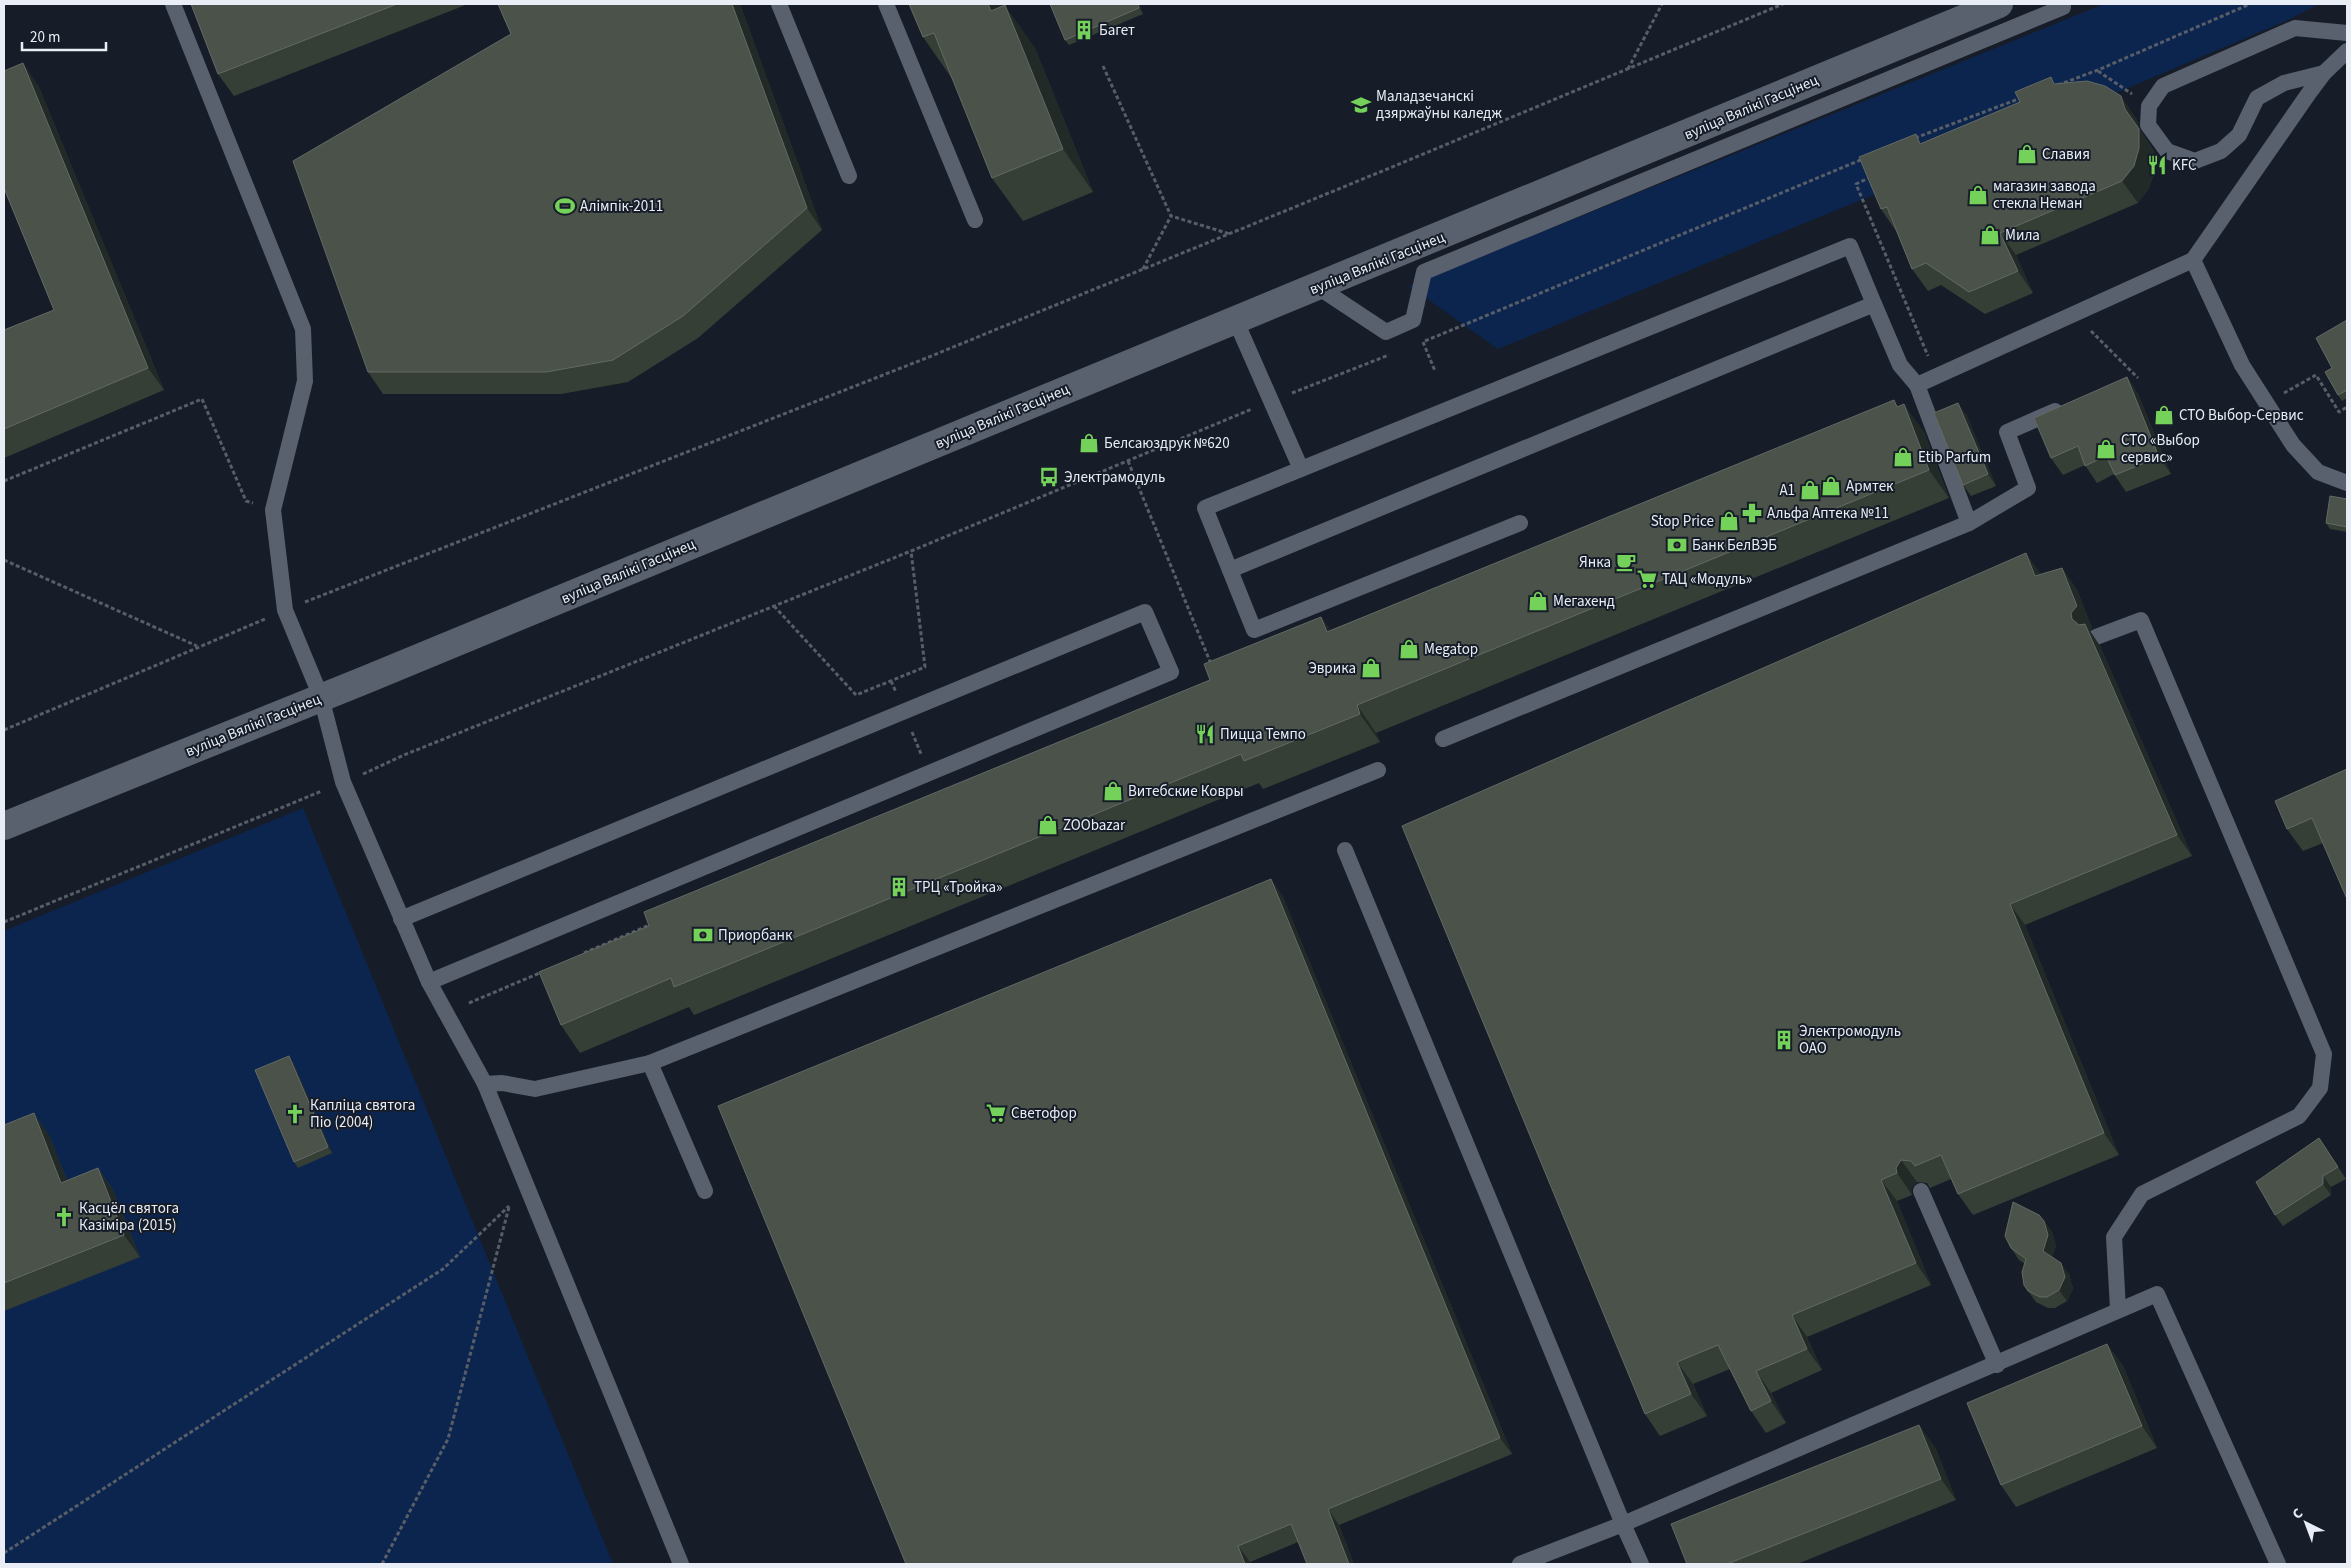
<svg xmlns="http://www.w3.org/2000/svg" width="2351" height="1568" font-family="'Source Sans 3',sans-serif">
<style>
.green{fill:#0c254f}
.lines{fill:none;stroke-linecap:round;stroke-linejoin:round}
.path{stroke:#585e68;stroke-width:3;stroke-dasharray:4 2.5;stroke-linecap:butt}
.lane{stroke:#59616e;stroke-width:16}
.secondary{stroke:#59616e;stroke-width:28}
.wall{fill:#363f35}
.shaded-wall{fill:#222a27}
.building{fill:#4a524a;stroke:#636a65}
.labels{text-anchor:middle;stroke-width:4;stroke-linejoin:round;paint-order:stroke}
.poi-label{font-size:15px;fill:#e9eef6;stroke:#171d28;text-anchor:start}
.street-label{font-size:15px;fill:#e9eef6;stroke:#171d28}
</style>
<rect width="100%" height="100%" fill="#171d28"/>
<g class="green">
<polygon points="2104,4 2319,4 2288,20 1975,153 1498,349 1409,286"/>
<polygon points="303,808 613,1564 4,1564 4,931"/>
</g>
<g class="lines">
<g class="path">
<polyline points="1103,66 1171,216 1230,234"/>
<polyline points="1628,69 1662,4"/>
<polyline points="2098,71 2132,94"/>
<polyline points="2058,85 2098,70 2250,4"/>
<polyline points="1915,138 2021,98"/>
<polyline points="1871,177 1856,184 1928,356"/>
<polyline points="1143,269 1171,216"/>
<polyline points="2091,331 2138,378"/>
<polyline points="1425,341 1863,159"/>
<polyline points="1423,342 1435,371"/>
<polyline points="1292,393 1389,355"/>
<polyline points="2284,393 2316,375 2339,412 2347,407"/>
<polyline points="1128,461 1211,664"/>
<polyline points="4,481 202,399 246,501 253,503"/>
<polyline points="4,560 197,646"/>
<polyline points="305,602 929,357 1397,165 1783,4"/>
<polyline points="774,606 856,695 925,667 911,551"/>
<polyline points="891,681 896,692"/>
<polyline points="4,730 265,619"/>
<polyline points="912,732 921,754"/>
<polyline points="363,774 404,755 911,551 1252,409"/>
<polyline points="4,922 322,791"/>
<polyline points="584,953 652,924"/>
<polyline points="469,1003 542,972"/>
<polyline points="4,1553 443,1269 509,1206"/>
<polyline points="382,1564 448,1439 509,1207"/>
</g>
<g class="lane">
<polyline points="173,4 303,329 305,381 273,510 285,610 321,697 343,782 429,982 485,1084 681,1564"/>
<polyline points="779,4 849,176"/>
<polyline points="886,4 975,220"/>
<polyline points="2324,73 2284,83 2257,98 2239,135 2221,151 2195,161 2167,151 2148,125 2149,106 2163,86 2295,28 2347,33"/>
<polyline points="2193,260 2242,365 2293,445 2318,472 2347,483"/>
<polyline points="1318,287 1386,332 1413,320 1424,272 2063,7 2063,4"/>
<polyline points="1235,319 1301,469"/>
<polyline points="1917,385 1969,523 2028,488 2007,432 2055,411"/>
<polyline points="1520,523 1254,630 1205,508 1850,246 1874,304"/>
<polyline points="1230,570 1874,304 1900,365 1917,385 2193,260 2309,93 2324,73 2347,51"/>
<polyline points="2096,637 2141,620 2324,1054 2320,1088 2299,1116 2142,1194 2114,1237 2118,1309"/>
<polyline points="1443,739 1969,523"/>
<polyline points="1345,850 1623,1524 2157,1294 2278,1564"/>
<polyline points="401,919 1145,612 1171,672 429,982"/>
<polyline points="650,1063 1378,770"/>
<polyline points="485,1084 502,1083 535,1089 650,1063 705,1191"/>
<polyline points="1921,1191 1997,1365"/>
<polyline points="1520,1564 1623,1524 1641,1564"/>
</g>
<polyline class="secondary" points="4,826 370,678 1999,4"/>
</g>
<g class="wall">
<polygon points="191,4 468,4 234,96 218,74"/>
<polygon points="740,4 822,230 698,338 628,382 561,394 383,394 368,372 511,34"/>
<polygon points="909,4 1001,4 1002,6 1035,48 1093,192 1023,221 992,178 953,80 923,37"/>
<polygon points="1139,4 1143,14 1069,45 1065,40"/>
<polygon points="4,71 38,85 164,390 4,458 4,330 54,310 5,192 4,193"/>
<polygon points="2056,84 2136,118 2140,130 2154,151 2155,170 2149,188 2138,203 2016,255 2033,293 1985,314 1941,285 1928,291 1912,269 1896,231 1881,209 1922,143 2020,102"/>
<polygon points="2347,320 2347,398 2342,401 2338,395 2332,368"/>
<polygon points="2127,377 2138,394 2171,474 2126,492 2114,474 2097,483 2085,465 2063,475 2051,458"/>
<polygon points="1898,406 1924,432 1949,498 1376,733 1380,742 1263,789 1259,783 694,1015 689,1007 580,1053 561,1025 649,926 1210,680 1321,617 1330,630"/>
<polygon points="1966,414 1996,486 1971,496 1963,485"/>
<polygon points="2347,499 2347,532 2330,529 2326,523"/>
<polygon points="2062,568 2077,590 2092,628 2090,631 2100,646 2192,856 2025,925 2119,1155 1973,1215 1958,1194 1951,1179 1930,1188 1927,1183 1917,1182 1911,1189 1912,1195 1897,1201 1931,1285 1807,1337 1822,1370 1771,1393 1786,1423 1766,1433 1751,1411 1730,1369 1693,1384 1707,1416 1660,1436 1645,1414 2041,575"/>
<polygon points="2347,769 2323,843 2303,851 2287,829"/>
<polygon points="1282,895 1512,1454 1339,1525 1354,1564 1307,1564 1298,1542 1250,1562 906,1564"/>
<polygon points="293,1062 332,1153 298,1168 294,1162"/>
<polygon points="4,1125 49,1135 67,1180 98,1168 113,1190 140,1257 4,1311"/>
<polygon points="2319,1138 2346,1179 2331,1187 2331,1195 2283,1226 2275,1215"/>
<polygon points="2044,1221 2052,1232 2056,1246 2052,1257 2069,1274 2073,1289 2067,1301 2055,1308 2048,1308 2036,1302 2024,1285 2025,1264 2019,1260 2011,1248"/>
<polygon points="2107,1344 2123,1366 2157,1448 2016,1507 2001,1485"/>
<polygon points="1935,1447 1956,1500 1797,1564 1687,1564"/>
</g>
<g class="shaded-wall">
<polygon points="732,4 740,4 822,230 807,208"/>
<polygon points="988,4 1001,4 1021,54 991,11"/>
<polygon points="1138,4 1139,4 1143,14 1139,8"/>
<polygon points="1005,5 1035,48 1093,192 1063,149"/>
<polygon points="23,63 38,85 164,390 148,368"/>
<polygon points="2121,96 2136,118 2140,130 2154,151 2155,170 2149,188 2138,203 2122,181 2125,109"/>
<polygon points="2000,233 2016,255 2033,293 2018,271"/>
<polygon points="2127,377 2138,394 2171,474 2159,457"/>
<polygon points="1894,400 1913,428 1904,404 1924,432 1949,498 1929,470 1897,407"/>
<polygon points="1958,403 1966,414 1996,486 1988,474"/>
<polygon points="2026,553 2041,574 2035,576"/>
<polygon points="2062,568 2077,590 2092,628 2090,631 2100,646 2192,856 2177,835 2072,619"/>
<polygon points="1321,617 1341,645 1327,632"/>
<polygon points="1357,705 1376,733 1380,742 1360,714"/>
<polygon points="1271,879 1282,895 1512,1454 1500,1438"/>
<polygon points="2010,904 2025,925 2119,1155 2104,1133"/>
<polygon points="289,1056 293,1062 332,1153 328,1147"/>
<polygon points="34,1113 49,1135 77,1205 61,1183"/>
<polygon points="1901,1160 1917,1182 1911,1189 1912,1195 1897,1173 1896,1168"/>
<polygon points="98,1168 113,1190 140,1257 124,1235"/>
<polygon points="2323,1176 2331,1187 2331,1195 2323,1184"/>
<polygon points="1881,1180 1897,1201 1931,1285 1916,1263"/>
<polygon points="2044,1221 2052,1232 2056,1246 2051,1263 2043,1251"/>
<polygon points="2061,1263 2069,1274 2073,1289 2067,1301 2059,1290"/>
<polygon points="1792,1315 1807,1337 1822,1370 1807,1349"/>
<polygon points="2107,1344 2123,1366 2157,1448 2142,1426"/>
<polygon points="1677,1362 1693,1384 1707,1416 1691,1394"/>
<polygon points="1756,1371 1771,1393 1786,1423 1771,1401"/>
<polygon points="1919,1425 1935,1447 1956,1500 1941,1479"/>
<polygon points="1328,1509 1339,1525 1354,1564 1349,1564"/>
<polygon points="1238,1546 1250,1562 1250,1564 1245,1564"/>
</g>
<g class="building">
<polygon points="191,4 397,4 218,74"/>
<polygon points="498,4 732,4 807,208 683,316 613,360 546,372 368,372 293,161 511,34"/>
<polygon points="909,4 988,4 991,11 1005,5 1063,149 992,178 934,33 923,37"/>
<polygon points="1050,4 1138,4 1139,8 1065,40"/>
<polygon points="23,63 148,368 4,429 4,330 54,310 4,188 4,71"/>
<polygon points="2051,77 2054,84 2087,81 2105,86 2121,96 2125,109 2139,129 2139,148 2134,166 2122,181 2000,233 2018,271 1969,292 1926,263 1912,269 1887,207 1881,209 1859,157 1916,134 1920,144 2020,102 2015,92"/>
<polygon points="2347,320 2347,390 2338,395 2325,372 2332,368 2316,338"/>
<polygon points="2127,377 2159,457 2115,475 2106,456 2085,466 2078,446 2051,458 2034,418"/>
<polygon points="1894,400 1897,407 1904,404 1929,470 1357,705 1360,714 1244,761 1241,754 674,987 671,978 561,1025 539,972 649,926 644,912 1210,680 1204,664 1321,617 1327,632"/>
<polygon points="1958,403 1988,474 1963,485 1934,413"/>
<polygon points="2330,496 2347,499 2347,527 2326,523"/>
<polygon points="2026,553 2035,576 2062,568 2077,606 2071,613 2072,619 2079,625 2085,624 2177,835 2010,904 2104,1133 1958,1194 1941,1155 1915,1166 1911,1161 1901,1160 1896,1168 1897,1173 1881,1180 1916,1263 1792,1315 1807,1349 1756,1371 1771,1401 1751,1411 1718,1345 1677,1362 1691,1394 1645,1414 1402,826"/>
<polygon points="2347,769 2347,899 2312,818 2287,829 2275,801"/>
<polygon points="1271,879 1500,1438 1328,1509 1349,1564 1307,1564 1291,1524 1238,1546 1245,1564 906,1564 718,1106"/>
<polygon points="289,1056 328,1147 294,1162 255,1070"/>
<polygon points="34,1113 61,1183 98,1168 124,1235 4,1283 4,1125"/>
<polygon points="2319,1138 2338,1167 2323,1176 2323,1184 2275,1215 2256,1182"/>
<polygon points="2013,1202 2039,1215 2044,1221 2048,1235 2043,1251 2061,1263 2065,1277 2059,1290 2047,1297 2040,1297 2028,1291 2024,1285 2022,1272 2026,1259 2011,1248 2005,1236"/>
<polygon points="2107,1344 2142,1426 2001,1485 1967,1403"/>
<polygon points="1919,1425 1941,1479 1727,1564 1687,1564 1671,1524"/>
</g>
<defs>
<symbol id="building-bare" viewBox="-9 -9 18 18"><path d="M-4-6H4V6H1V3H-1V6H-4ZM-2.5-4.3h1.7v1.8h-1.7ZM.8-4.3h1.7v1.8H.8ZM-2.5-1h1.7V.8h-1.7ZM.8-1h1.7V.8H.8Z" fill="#74d25b" stroke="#171d28" stroke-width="2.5" paint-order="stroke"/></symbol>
<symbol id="university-bare" viewBox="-9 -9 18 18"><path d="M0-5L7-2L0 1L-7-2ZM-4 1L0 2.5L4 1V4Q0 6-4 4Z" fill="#74d25b" stroke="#171d28" stroke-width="2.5" paint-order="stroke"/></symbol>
<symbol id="shop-bare" viewBox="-9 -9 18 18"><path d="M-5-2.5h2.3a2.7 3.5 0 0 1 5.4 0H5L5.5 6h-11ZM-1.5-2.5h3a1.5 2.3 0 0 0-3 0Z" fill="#74d25b" stroke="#171d28" stroke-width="2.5" paint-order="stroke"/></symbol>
<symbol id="restaurant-bare" viewBox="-9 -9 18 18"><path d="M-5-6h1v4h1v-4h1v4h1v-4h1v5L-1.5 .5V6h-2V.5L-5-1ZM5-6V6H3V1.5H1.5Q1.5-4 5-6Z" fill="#74d25b" stroke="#171d28" stroke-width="2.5" paint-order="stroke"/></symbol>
<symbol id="stadium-bare" viewBox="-9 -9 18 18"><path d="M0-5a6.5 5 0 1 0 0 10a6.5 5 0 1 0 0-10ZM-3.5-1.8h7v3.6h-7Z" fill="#74d25b" stroke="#171d28" stroke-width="2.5" paint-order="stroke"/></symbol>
<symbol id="bus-bare" viewBox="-9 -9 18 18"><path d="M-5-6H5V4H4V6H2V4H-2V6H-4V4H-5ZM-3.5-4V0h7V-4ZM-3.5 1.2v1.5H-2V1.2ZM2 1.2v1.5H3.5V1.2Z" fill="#74d25b" stroke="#171d28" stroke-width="2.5" paint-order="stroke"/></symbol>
<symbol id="pharmacy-bare" viewBox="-9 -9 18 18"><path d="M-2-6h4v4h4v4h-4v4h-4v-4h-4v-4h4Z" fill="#74d25b" stroke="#171d28" stroke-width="2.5" paint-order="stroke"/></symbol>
<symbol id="bank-bare" viewBox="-9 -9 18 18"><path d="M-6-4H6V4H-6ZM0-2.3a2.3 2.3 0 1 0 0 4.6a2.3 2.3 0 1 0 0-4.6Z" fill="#74d25b" stroke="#171d28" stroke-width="2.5" paint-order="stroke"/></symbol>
<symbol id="cafe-bare" viewBox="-9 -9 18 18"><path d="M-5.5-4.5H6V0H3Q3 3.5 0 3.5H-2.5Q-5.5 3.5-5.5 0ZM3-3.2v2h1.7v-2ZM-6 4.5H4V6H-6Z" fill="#74d25b" stroke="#171d28" stroke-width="2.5" paint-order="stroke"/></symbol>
<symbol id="supermarket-bare" viewBox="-9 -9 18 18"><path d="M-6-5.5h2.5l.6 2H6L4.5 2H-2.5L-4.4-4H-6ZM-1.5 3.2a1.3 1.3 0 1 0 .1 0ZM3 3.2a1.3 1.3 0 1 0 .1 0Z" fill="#74d25b" stroke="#171d28" stroke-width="2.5" paint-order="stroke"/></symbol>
<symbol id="church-bare" viewBox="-9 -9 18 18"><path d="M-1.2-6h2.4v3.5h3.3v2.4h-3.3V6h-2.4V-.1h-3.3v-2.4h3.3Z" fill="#74d25b" stroke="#171d28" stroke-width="2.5" paint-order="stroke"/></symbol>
</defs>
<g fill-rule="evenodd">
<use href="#building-bare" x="1070" y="16" width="28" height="28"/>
<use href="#university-bare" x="1347" y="91" width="28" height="28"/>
<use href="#shop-bare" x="2013" y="140" width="28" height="28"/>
<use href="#restaurant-bare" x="2143" y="151" width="28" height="28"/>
<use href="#shop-bare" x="1964" y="181" width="28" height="28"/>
<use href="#stadium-bare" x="551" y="192" width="28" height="28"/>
<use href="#shop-bare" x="1976" y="221" width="28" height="28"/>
<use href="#shop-bare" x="2150" y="401" width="28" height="28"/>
<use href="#shop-bare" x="1075" y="429" width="28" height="28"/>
<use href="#shop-bare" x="2092" y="435" width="28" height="28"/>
<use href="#shop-bare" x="1889" y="443" width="28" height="28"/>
<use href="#bus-bare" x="1035" y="463" width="28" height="28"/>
<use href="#shop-bare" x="1817" y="472" width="28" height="28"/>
<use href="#shop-bare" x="1796" y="476" width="28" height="28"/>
<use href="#pharmacy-bare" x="1738" y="499" width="28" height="28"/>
<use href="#shop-bare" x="1715" y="507" width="28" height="28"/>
<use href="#bank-bare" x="1663" y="531" width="28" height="28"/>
<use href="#cafe-bare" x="1612" y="548" width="28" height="28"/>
<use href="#supermarket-bare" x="1633" y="565" width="28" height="28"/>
<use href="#shop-bare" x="1524" y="587" width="28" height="28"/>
<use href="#shop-bare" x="1395" y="635" width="28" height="28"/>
<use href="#shop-bare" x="1357" y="654" width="28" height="28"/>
<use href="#restaurant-bare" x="1191" y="720" width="28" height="28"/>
<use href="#shop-bare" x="1099" y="777" width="28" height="28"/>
<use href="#shop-bare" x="1034" y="811" width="28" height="28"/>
<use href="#building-bare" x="885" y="873" width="28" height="28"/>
<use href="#bank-bare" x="689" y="921" width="28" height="28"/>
<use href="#building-bare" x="1770" y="1026" width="28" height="28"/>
<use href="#supermarket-bare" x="982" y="1099" width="28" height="28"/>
<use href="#church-bare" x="281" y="1100" width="28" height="28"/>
<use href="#church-bare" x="50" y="1203" width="28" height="28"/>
</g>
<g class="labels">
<g class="poi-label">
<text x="1099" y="35">Багет</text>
<text x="1376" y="101">Маладзечанскі<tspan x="1376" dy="17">дзяржаўны каледж</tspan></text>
<text x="2042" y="159">Славия</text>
<text x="2172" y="170">KFC</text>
<text x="1993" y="191">магазин завода<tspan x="1993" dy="17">стекла Неман</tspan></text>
<text x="580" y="211">Алімпік-2011</text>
<text x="2005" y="240">Мила</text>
<text x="2179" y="420">СТО Выбор-Сервис</text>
<text x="2121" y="445">СТО «Выбор<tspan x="2121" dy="17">сервис»</tspan></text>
<text x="1104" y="448">Белсаюздрук №620</text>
<text x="1918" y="462">Etib Parfum</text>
<text x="1064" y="482">Электрамодуль</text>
<text x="1846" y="491">Армтек</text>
<text x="1795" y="495" text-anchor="end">A1</text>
<text x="1767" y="518">Альфа Аптека №11</text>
<text x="1714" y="526" text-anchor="end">Stop Price</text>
<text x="1692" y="550">Банк БелВЭБ</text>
<text x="1611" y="567" text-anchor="end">Янка</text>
<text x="1662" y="584">ТАЦ «Модуль»</text>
<text x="1553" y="606">Мегахенд</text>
<text x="1424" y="654">Megatop</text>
<text x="1356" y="673" text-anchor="end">Эврика</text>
<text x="1220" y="739">Пицца Темпо</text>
<text x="1128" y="796">Витебские Ковры</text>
<text x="1063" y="830">ZOObazar</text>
<text x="914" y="892">ТРЦ «Тройка»</text>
<text x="718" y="940">Приорбанк</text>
<text x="1799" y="1036">Электромодуль<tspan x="1799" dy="17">ОАО</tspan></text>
<text x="310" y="1110">Капліца святога<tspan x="310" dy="17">Піо (2004)</tspan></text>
<text x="1011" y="1118">Светофор</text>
<text x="79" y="1213">Касцёл святога<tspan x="79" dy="17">Казіміра (2015)</tspan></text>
</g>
<g class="street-label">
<text transform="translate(1751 107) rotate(-23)" y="5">вуліца Вялікі Гасцінец</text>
<text transform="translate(1377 263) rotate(-22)" y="5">вуліца Вялікі Гасцінец</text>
<text transform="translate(1002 416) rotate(-23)" y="5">вуліца Вялікі Гасцінец</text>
<text transform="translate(628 571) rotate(-23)" y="5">вуліца Вялікі Гасцінец</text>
<text transform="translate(253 725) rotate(-22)" y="5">вуліца Вялікі Гасцінец</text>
</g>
</g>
<rect width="2351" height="1568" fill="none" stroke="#e9eef6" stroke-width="10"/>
<g transform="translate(2306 1523) rotate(318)" stroke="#171d28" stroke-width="4" paint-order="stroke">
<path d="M0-4L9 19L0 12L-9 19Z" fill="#e9eef6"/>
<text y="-8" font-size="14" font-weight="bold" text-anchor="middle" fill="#e9eef6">С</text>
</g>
<path d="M22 42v8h84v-8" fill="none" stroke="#e9eef6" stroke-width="2.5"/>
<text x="30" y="42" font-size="15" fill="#e9eef6" stroke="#171d28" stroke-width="4" paint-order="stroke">20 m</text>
</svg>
